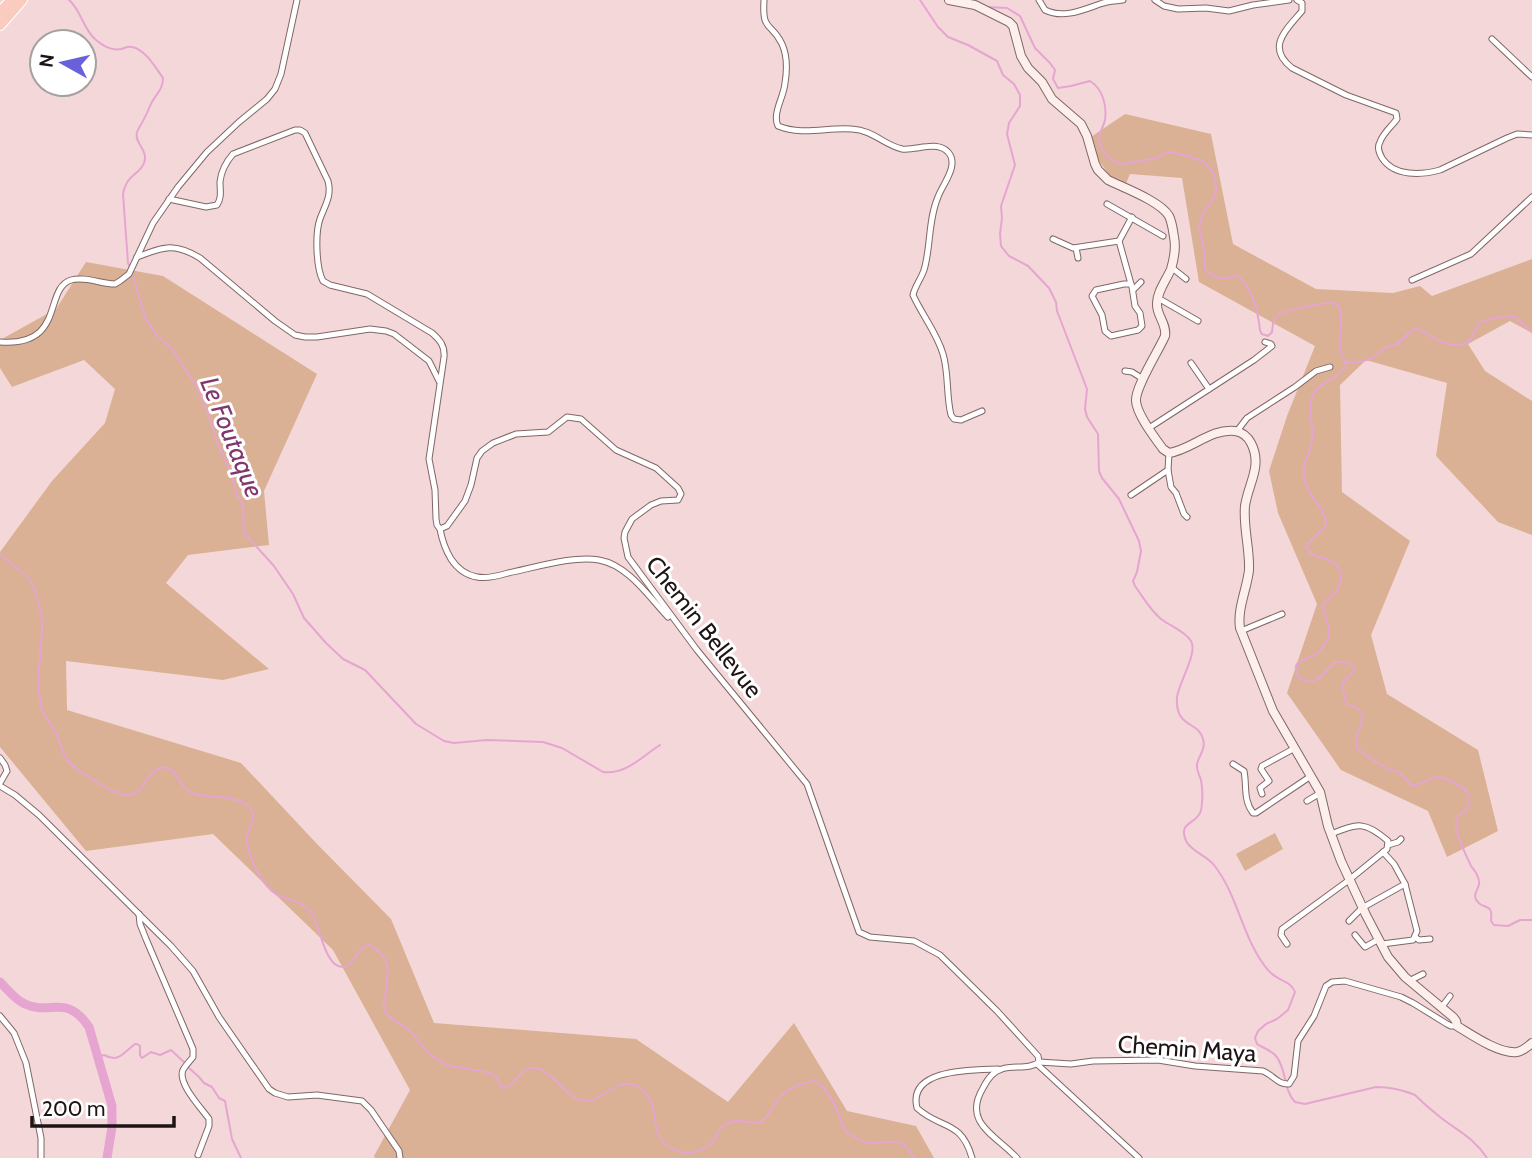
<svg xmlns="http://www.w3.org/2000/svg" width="1532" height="1158" font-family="Cabin,sans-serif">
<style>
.green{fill:#dab194}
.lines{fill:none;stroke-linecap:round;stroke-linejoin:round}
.stream{stroke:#e6a5d1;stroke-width:2}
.river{stroke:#e6a5d1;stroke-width:9}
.street-casing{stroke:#806767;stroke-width:7}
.secondary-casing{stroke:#806767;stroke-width:10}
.highway-casing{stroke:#fff;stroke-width:12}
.street{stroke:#fff;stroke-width:5}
.secondary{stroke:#fdf0ec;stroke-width:8}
.highway{stroke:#f9ccbf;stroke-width:10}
.labels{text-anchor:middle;stroke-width:6;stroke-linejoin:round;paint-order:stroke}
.street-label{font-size:24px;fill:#1e1415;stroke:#fff}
.water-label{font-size:26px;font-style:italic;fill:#81366d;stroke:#fff}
</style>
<rect width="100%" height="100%" fill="#f4d7d8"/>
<g class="green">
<polygon points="1125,114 1211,134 1233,244 1316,289 1393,293 1420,286 1432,296 1532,259 1532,333 1510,321 1468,344 1485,371 1532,401 1532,535 1498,522 1436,456 1447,383 1366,360 1340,385 1342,492 1410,541 1371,635 1387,694 1478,750 1498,831 1447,857 1428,811 1341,770 1287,693 1317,604 1278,513 1269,471 1287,416 1315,346 1199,282 1182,178 1130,174 1122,193 1085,141"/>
<polygon points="86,262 163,276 317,374 264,491 269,545 188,555 166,583 269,669 223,680 66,661 67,710 241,763 318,845 391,919 434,1023 636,1039 728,1102 794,1023 847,1111 916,1126 934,1158 375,1158 374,1156 410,1090 333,950 213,834 86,851 0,747 0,552 52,481 105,423 115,389 84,360 12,387 0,368 0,340 56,309"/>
<polygon points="1275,833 1283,849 1245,871 1236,854"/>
</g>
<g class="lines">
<g class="stream">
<path d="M69 0C82 11 83 30 96 40 103 46 112 51 121 49 125 48 128 46 132 47 145 49 156 68 163 78 163 89 157 93 152 102 149 107 148 112 145 117 143 122 139 127 137 132 134 144 149 150 144 163 139 176 127 173 123 194L128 263 130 267"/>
<path d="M920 0 938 27 948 37 968 45 997 61 1003 75 1014 84 1020 95V106L1009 123 1007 134 1015 165 1001 206 1002 218 1000 234 1001 246 1009 256 1028 266 1049 288 1056 302 1057 311 1087 389 1085 409 1087 417 1098 434 1099 471 1102 478 1119 499 1139 541 1141 551 1137 572 1133 581 1135 586C1143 597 1150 610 1161 619 1170 626 1185 631 1191 641 1198 653 1179 682 1177 697 1175 729 1198 720 1203 739 1206 749 1199 755 1197 764 1196 770 1199 774 1201 780 1202 786 1203 794 1202 801 1202 806 1202 812 1198 816 1191 825 1179 824 1186 841 1192 852 1206 855 1214 865 1237 894 1242 935 1264 965 1267 969 1271 974 1275 976 1283 982 1291 982 1295 992L1288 1010 1277 1019 1266 1024 1258 1031 1255 1038 1257 1044C1263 1048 1271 1050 1276 1056 1287 1069 1283 1090 1295 1102L1305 1104 1376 1087C1389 1087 1403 1090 1415 1095 1423 1103 1431 1110 1440 1117 1459 1132 1473 1137 1487 1158"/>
<path d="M987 7 1007 8 1020 16 1035 48 1050 63 1055 70 1053 79 1058 88 1071 86 1090 81C1103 89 1107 106 1105 120 1104 126 1100 131 1099 136 1099 151 1109 161 1122 164L1158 158 1165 153 1173 152 1203 161 1213 172 1215 177 1216 191 1214 198 1203 212 1199 228 1204 249 1205 269C1217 281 1223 280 1237 275 1250 285 1257 307 1259 323 1260 326 1259 331 1262 334 1264 335 1266 335 1268 336L1272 332C1273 326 1272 320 1277 316 1284 309 1322 303 1332 303L1338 304C1347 323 1332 342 1346 362L1356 363 1370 359 1387 347 1398 344 1410 332 1416 328C1429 335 1456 354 1470 340 1475 334 1476 326 1482 321 1491 320 1506 314 1513 317 1519 319 1526 327 1532 332"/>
<path d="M132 272 145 318 158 336 173 350 185 369 197 387 207 411 217 442 231 473 237 494 243 505 244 533 274 566 293 594 304 618 326 643 343 659 365 670 416 724 444 741 454 743 487 740 543 742 562 748 603 772C626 775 641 757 660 745"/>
<path d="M1346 363C1340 384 1315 378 1311 401 1309 413 1313 426 1312 439 1311 458 1298 462 1306 485 1310 497 1328 514 1326 523 1325 532 1310 537 1306 547 1313 562 1335 554 1340 572 1344 588 1333 595 1323 604 1323 616 1332 626 1328 638 1326 643 1322 649 1318 653 1307 661 1287 658 1300 679 1320 687 1323 672 1335 662H1347L1354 667V671L1342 684 1346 703C1350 706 1357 706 1360 711 1369 723 1350 735 1358 748 1361 753 1386 769 1391 770 1397 772 1396 769 1401 774 1406 778 1407 783 1413 786L1437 777 1444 778 1462 787 1467 792 1469 806C1466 812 1460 813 1457 818 1451 826 1467 857 1471 866 1475 871 1478 874 1479 881 1481 888 1471 894 1477 901 1484 911 1493 901 1491 921L1494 925 1508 926 1520 920H1532"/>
<path d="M0 554C11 565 28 573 34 588 37 598 42 614 42 624 42 649 34 687 42 710 45 718 52 725 56 733 60 741 61 750 66 758 71 767 82 772 90 778 99 784 118 796 129 795 146 794 144 770 165 767 180 771 179 790 195 794 209 798 241 795 250 808 258 818 248 828 247 838 247 843 248 850 250 854 254 867 264 887 276 894 289 901 304 901 312 914 320 926 325 968 343 967 356 966 355 947 370 945 385 955 390 963 387 980 386 986 387 991 385 996 384 1002 382 1007 385 1012 389 1019 400 1023 406 1028 421 1040 426 1056 445 1064 459 1070 488 1068 497 1078 498 1079 501 1087 502 1088 512 1088 518 1075 526 1069 530 1069 533 1067 537 1068 556 1073 565 1099 586 1101 602 1103 618 1073 640 1088 666 1106 641 1141 681 1152 693 1155 708 1149 715 1139 719 1132 720 1126 728 1123 739 1118 749 1124 760 1123 769 1116 772 1108 778 1099 788 1088 801 1083 815 1081 834 1093 837 1114 846 1132 854 1137 865 1144 874 1143 896 1143 900 1134 914 1158"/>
<path d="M98 1057 104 1055C119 1063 123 1053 135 1044H137L140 1046V1055L142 1058 151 1052 160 1055 171 1050 185 1063"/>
<polyline points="189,1068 199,1077 204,1083 212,1087 219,1098 225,1101 232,1139 241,1158"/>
</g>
<path class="river" d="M0 982C7 989 15 1000 25 1004 51 1016 66 993 89 1027L112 1106V1127L107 1158"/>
<defs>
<g id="street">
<path d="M764 0C762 33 771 21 782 44 787 55 787 71 785 83 784 97 772 113 778 126 803 136 827 127 852 129 873 130 884 145 902 149 916 151 936 140 948 152 960 165 942 185 938 197 928 220 931 247 924 270 921 279 915 286 913 295 922 315 937 333 943 354 949 374 946 395 951 415L954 419 961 420 982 411"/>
<path d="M1039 0 1045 10C1063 19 1083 10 1100 4 1107 1 1116 1 1123 0"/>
<polyline points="1155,0 1164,6 1178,9 1206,8 1229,11 1253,5 1289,0"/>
<path d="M1297 0 1302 3V11C1287 29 1265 47 1292 68L1346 95 1396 113 1397 119C1392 126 1383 133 1380 142 1377 147 1379 153 1382 158 1394 177 1422 175 1440 170L1507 138 1517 134 1532 135"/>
<polyline points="1492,39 1532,77"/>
<path d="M169 199 206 207 217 205C222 197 220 191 220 182 221 172 226 162 233 154L295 130H300L305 133 328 181C332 196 325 205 320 219 315 233 316 268 323 281L330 285 367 294 432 333C440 340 445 346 444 357L429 459 435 490 436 519 437 525 440 529 447 526 465 501 471 485 477 458 482 451 493 443 516 434 548 432 567 417 581 419 616 450 656 468 678 488 681 494 678 500 661 501 651 505 632 519 625 532 624 538 628 557 697 650 807 784 859 932 870 937 914 941 940 955 997 1011 1038 1056 1039 1062C1029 1070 1014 1065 1002 1069 993 1071 987 1080 983 1088 962 1123 996 1135 1017 1158"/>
<polyline points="1107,204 1163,236"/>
<polyline points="1053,239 1073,248 1119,241 1131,284"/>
<polyline points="1119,241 1132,217"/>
<polyline points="1076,248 1078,258"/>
<path d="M137 257C163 247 174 242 200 258L275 321 295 335 305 337H317L370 329 386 331 394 334 429 361 439 381"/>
<polyline points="1171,267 1186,279"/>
<polyline points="1412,280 1471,254 1532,197"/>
<polygon points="1124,284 1131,284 1132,287 1135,306 1140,313 1142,326 1138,330 1111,336 1105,331 1102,315 1092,296 1096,290"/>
<polyline points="1133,290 1141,282"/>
<polyline points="1158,298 1198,321"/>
<path d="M0 342C66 347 43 289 71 280 85 276 101 284 115 284L120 281 129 274 153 223 178 187 207 152 239 122 267 99 275 89 281 74 297 0"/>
<polyline points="1191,363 1209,389"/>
<polyline points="1125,371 1132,372 1143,379"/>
<polyline points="1149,428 1254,360 1272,346 1271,344 1265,342"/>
<polyline points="1237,431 1247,418 1295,387 1316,371 1330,367"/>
<polyline points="1169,453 1168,470 1171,487 1176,493 1184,514 1187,517"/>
<polyline points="1131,495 1168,470"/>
<path d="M440 529C442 540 445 549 451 559 457 568 465 575 477 577 487 579 498 576 508 573 533 568 575 555 599 560 628 565 649 597 668 617"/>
<polyline points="1241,631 1282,614"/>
<polyline points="0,758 5,765 7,771 0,783"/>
<path d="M1233 764 1244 771C1247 786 1243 800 1253 813H1256L1311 776"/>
<polyline points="0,786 15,795 39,815 171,946 193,971 219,1017 269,1089 275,1093 288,1097 317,1095 362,1101 371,1110 399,1151 400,1158"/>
<polyline points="1262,794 1260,788 1269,781 1261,769 1262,766 1295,748"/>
<polyline points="1307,801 1317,795 1320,792"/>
<polyline points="1388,845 1398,842 1401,839"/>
<path d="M139 914 140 924 146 939 193 1049V1057C190 1061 185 1066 183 1070 177 1083 202 1109 209 1119V1126L198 1155"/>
<polyline points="1349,921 1362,908 1405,884"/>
<polyline points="1355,935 1365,947 1379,939"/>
<polyline points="1415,937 1419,940 1430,939"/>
<path d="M1287 944 1281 935 1282 929 1349 880 1387 849 1388 841C1364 821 1359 823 1331 834"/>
<polyline points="1382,944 1413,940 1417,931 1405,884 1394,864 1383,852"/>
<polyline points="1409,981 1423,974"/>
<polyline points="1441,1008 1450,996"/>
<polyline points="0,1016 14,1033 26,1063 41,1138 41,1158"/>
<path d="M1039 1062 1071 1064 1093 1061 1158 1060 1195 1066 1263 1071C1273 1075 1278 1085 1289 1084L1294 1076 1298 1041 1314 1016 1326 986 1332 982 1345 981 1401 997 1413 1003 1447 1024 1451 1026H1457"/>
<polyline points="1037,1064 1139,1158"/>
<path d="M972 1158C961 1119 941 1130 917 1108 907 1068 974 1070 998 1069"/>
</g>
<path id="secondary" d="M949 0 975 5 1009 22 1013 26 1021 56 1028 68 1042 82 1052 99 1081 124 1087 136 1095 164 1098 170 1108 180C1124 188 1160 201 1169 216 1172 222 1173 230 1174 237 1176 247 1174 259 1171 269 1167 279 1156 293 1157 305 1157 316 1167 324 1165 336 1159 350 1135 387 1136 401 1137 415 1155 438 1163 449L1169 453C1191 450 1211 428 1235 431 1242 432 1248 437 1251 443 1263 466 1248 484 1245 506 1243 527 1250 549 1249 570 1247 589 1237 609 1240 628L1273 711 1320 792 1328 826 1341 861 1366 915 1388 957 1405 977 1453 1017 1456 1021 1457 1026C1472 1035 1499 1054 1517 1052 1523 1051 1527 1047 1532 1043"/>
<g id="highway">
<polyline points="0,12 12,0"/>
<polyline points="0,25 22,0"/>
</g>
</defs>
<use href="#street" class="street-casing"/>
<use href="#secondary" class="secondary-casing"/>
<use href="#highway" class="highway-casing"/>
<use href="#street" class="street"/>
<use href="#secondary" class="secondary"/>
<use href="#highway" class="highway"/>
</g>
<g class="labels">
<g class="street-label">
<text transform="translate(704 627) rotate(52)" y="8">Chemin Bellevue</text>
<text transform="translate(1187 1049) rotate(4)" y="8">Chemin Maya</text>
</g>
<g class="water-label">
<text transform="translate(232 437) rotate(68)" y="9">Le Foutaque</text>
</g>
</g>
<g transform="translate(63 63) rotate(278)"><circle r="33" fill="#ffffff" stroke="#a5a1a1" stroke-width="2"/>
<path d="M0-5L12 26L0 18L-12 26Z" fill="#6961db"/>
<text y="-10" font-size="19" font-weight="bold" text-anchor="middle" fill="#1e1415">N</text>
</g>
<path d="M32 1116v10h142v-10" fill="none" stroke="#1e1415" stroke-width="3.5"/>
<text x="42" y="1116" font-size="21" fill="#1e1415" stroke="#ffffff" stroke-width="5" paint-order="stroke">200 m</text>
</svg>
